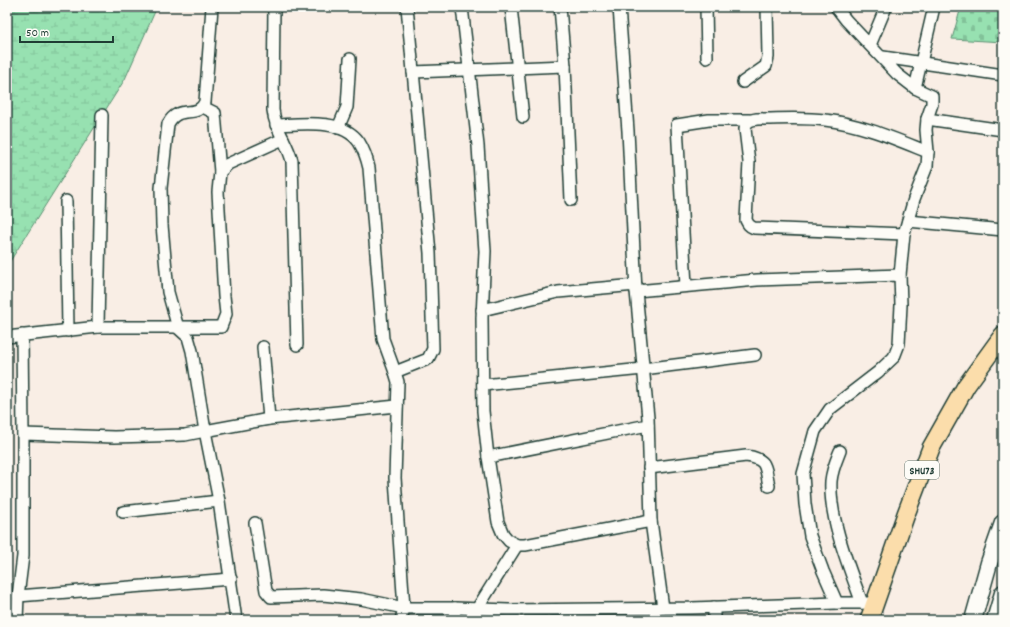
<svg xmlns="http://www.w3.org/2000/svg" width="1010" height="627" font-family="Dekko,sans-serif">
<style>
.wetland{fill:url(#wetland-marsh);stroke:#5b8f72}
.cemetery{fill:url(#cemetery-stones);stroke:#5b8f72}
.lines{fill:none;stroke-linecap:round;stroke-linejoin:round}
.street-casing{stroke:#1f3d34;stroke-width:14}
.secondary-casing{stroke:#1f3d34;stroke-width:19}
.primary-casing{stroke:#1f3d34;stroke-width:20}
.street{stroke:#fdfcf7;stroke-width:11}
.secondary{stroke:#fdfcf7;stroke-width:16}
.primary{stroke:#fbddab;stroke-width:17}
.labels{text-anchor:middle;stroke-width:3;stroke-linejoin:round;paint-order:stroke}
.shield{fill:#fdfcf7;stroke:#62766e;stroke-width:1}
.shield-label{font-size:11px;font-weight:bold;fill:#1f3d34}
</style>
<defs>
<pattern id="wetland-marsh" width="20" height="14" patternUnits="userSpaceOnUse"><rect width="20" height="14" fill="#97e1b1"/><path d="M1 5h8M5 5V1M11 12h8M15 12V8" fill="none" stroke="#82c299"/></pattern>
<pattern id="cemetery-stones" width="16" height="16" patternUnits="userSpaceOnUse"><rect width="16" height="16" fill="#97e1b1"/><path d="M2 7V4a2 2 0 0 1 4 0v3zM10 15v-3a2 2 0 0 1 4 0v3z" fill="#82c299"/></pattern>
</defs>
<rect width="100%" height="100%" fill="#f9eee5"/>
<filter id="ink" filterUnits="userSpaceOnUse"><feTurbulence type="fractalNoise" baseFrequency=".025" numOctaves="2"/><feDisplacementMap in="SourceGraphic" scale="8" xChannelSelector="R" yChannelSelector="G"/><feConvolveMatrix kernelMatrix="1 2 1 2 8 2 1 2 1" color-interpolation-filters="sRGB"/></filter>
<g filter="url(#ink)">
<polygon class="wetland" points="7,7 157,7 125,79 7,266"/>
<polygon class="cemetery" points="961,7 1003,7 1003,42 952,39"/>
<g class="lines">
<defs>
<g id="street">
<path d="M274 7 273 110C275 130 287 141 292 161L297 345"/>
<polyline points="462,7 478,146 483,223 485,251 482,318 483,411 488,457 498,522 503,534 509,541 517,545 525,545 651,521"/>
<polyline points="511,7 523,117"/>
<polyline points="560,7 565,66 571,200"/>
<polyline points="619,7 628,131 636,291 648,418 651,521 663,608"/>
<polyline points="706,7 707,58"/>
<polyline points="836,7 846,20 897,74 915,88 932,96 932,104 927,119 926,130 928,152 927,166 914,199 904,234 900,275 901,305 899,344 894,357 878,372 830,409 815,431 803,474 805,504 810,536 823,571 837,603 875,603"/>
<polyline points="870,45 886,7"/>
<polyline points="883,57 1003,75"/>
<polyline points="413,72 565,66"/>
<polyline points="743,82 766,66 768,57 767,7"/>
<polyline points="915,88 934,7"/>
<polyline points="203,107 215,113 220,172"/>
<polyline points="927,119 1003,130"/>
<path d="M276 125C301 124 342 118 359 142 364 150 367 159 369 168L383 339 395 372"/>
<polyline points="338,128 347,107 350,59"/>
<polyline points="66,201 68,331"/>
<polyline points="908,221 1003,230"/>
<path d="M904 234 754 228C749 226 748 224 746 220L749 162 745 129C746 121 750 120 757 119 780 119 803 117 825 120 861 124 895 139 928 152"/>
<polyline points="686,286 677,125 709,120 749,120"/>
<polyline points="636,291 757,280 900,275"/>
<polyline points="482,310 558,292 636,285"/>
<polyline points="98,327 102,115"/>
<polyline points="22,335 23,434"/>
<polyline points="7,337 98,327 221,327 226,314 224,296 218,192 220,172 228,164 283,139"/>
<polyline points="263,347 269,419"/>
<polyline points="483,385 643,369 755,355"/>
<path d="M840 451C836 461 832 470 831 481 829 519 849 567 862 603"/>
<polyline points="488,457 648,425"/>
<path d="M649 468 746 456C768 459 765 467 769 486"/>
<polyline points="123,512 219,501"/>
<polyline points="255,523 266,591 271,597 323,595 361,599 404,608 455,608 508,610 692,608 837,603"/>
<polyline points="18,596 231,579"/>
<polyline points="714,607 714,620"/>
<polyline points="477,609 517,545"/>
<path d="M17 620 18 596 23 556V434L114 437 185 435 205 431 192 351 188 337 178 328 168 292 162 225 161 188 168 124C179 103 197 120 205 102L212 7"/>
<polyline points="236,620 219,501 205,431 269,419 397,406"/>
<polyline points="401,620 404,608 395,478 398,382 395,372 428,359 433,349 430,253 407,7"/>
<polyline points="454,620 455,608"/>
</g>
<g id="secondary">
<polyline points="973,620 989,563 1003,523"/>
<polyline points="995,620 1003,593"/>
</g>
<polyline id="primary" points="869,620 906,514 931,448 966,386 1003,335"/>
</defs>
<use href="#street" class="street-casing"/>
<use href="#secondary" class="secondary-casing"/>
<use href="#primary" class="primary-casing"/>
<use href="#street" class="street"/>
<use href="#secondary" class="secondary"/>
<use href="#primary" class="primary"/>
</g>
</g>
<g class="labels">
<rect class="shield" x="905" y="461" width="34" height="18" rx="3"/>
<g class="shield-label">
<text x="922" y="474">SHU73</text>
</g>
</g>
<rect width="1010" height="627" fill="none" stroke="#fdfcf7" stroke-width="24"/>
<rect x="12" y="12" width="986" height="603" fill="none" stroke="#1f3d34" stroke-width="1.5" filter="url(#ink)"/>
<path d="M20 36v6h93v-6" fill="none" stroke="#1f3d34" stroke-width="2"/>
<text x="26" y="36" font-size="12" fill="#1f3d34" stroke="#fdfcf7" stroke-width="3" paint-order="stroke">50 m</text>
</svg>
